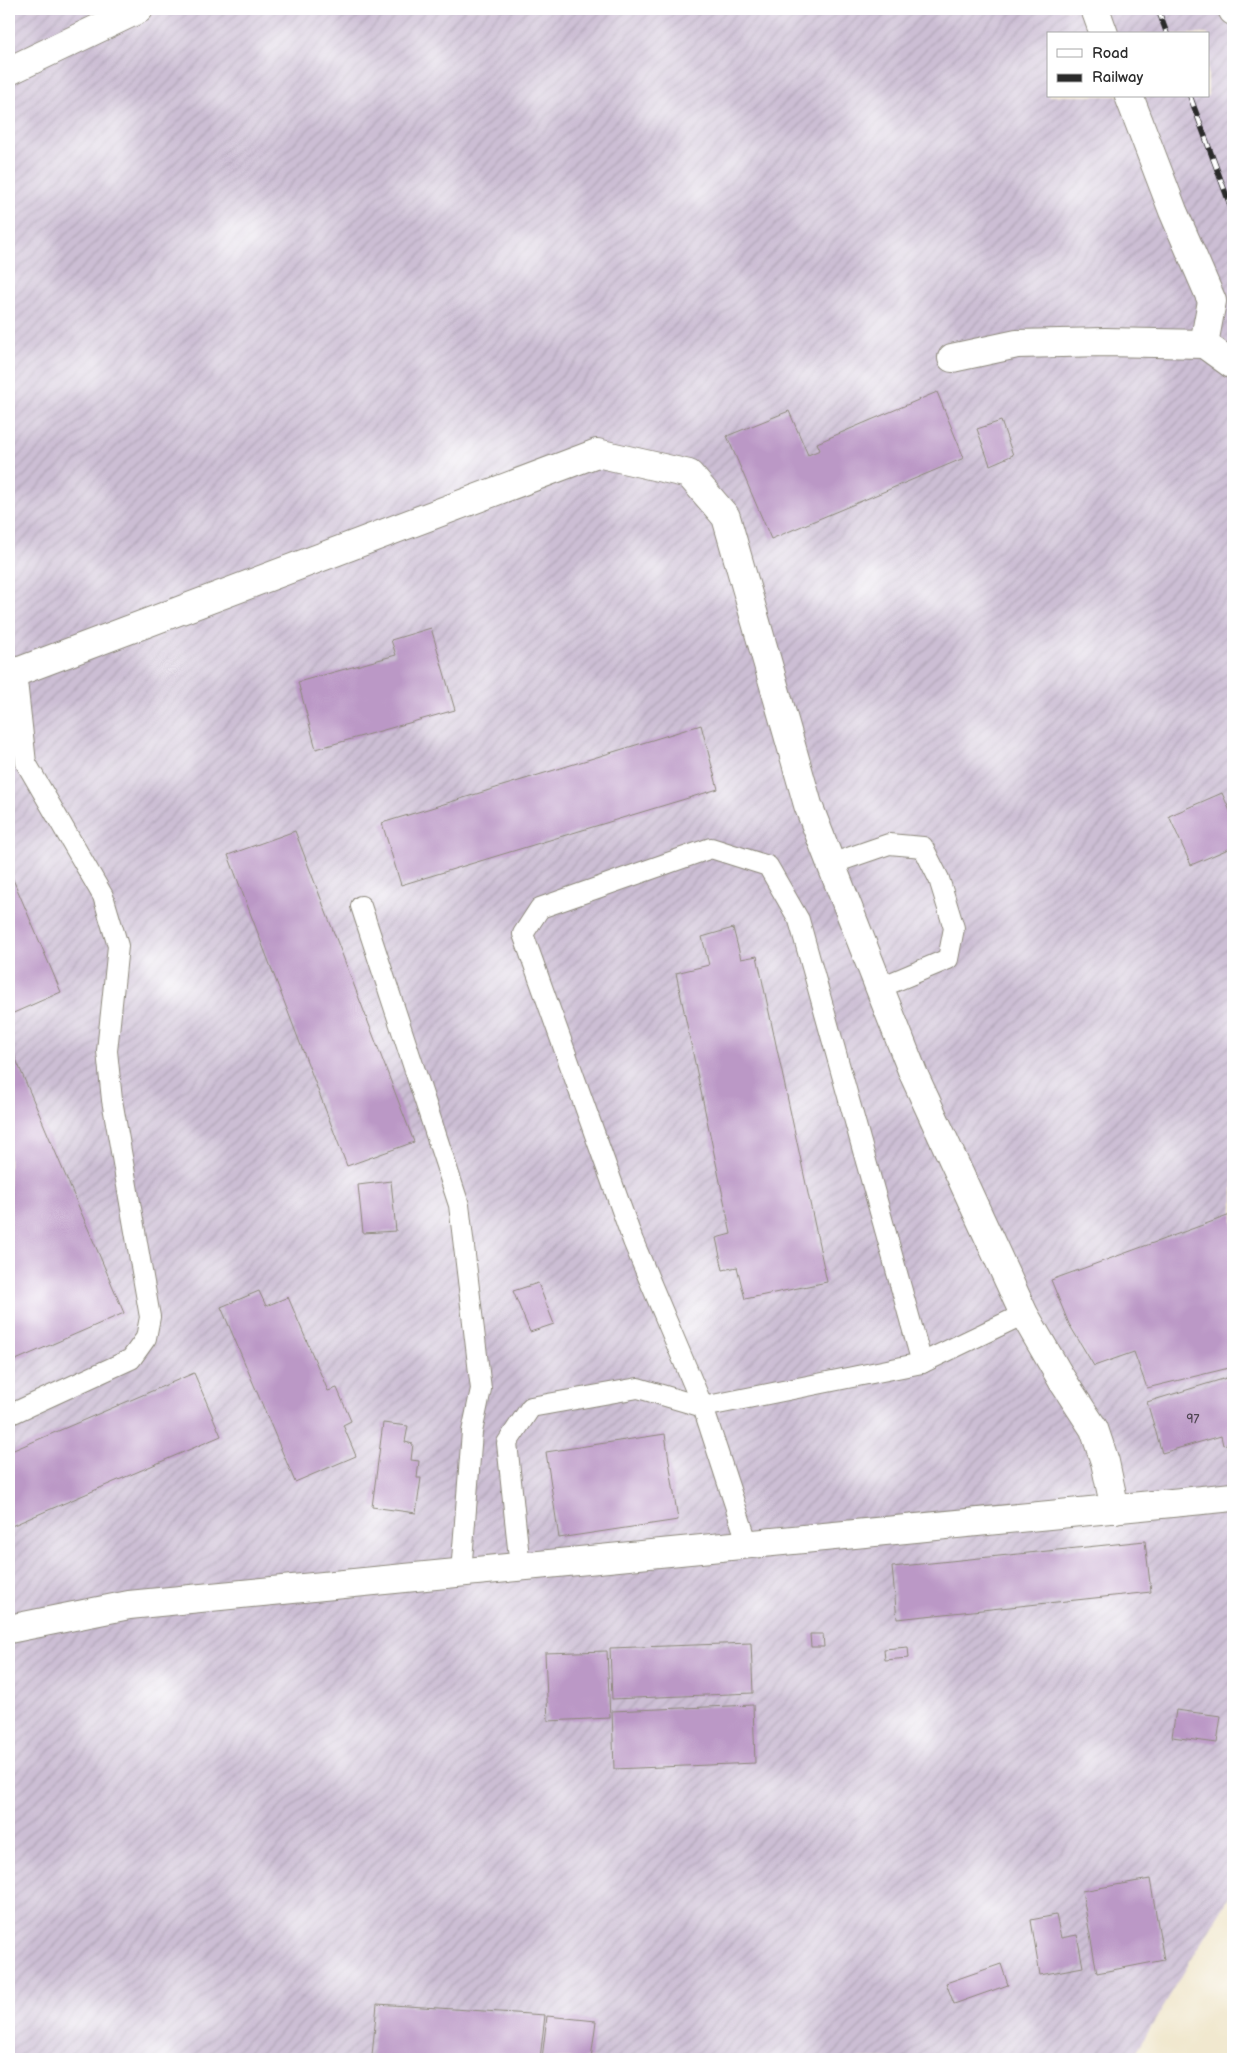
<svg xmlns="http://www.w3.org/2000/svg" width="1242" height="2068" font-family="'Balsamiq Sans',sans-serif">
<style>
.industrial{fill:url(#industrial-furrows);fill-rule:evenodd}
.building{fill:#bb98c6}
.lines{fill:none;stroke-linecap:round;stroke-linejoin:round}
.service-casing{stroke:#8e8a7d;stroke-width:22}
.minor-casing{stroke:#8e8a7d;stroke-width:30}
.primary-casing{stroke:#8e8a7d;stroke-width:30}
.service{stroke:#fff;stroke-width:20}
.minor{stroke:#fff;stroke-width:28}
.primary{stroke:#fff;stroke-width:28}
.rail-casing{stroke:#2b2b2b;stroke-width:5.5}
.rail{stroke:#fff;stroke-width:4;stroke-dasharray:11;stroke-linecap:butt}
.labels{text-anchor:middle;stroke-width:5;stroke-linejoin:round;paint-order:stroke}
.number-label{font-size:12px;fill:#4f4652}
</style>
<defs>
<pattern id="industrial-furrows" width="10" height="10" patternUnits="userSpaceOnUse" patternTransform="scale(1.25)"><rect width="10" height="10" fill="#ccbed4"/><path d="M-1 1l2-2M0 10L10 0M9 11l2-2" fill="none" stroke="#afa3b6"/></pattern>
</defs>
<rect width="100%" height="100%" fill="#fff"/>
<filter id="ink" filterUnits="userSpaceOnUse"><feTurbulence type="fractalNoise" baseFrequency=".02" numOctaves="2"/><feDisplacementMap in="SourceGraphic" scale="10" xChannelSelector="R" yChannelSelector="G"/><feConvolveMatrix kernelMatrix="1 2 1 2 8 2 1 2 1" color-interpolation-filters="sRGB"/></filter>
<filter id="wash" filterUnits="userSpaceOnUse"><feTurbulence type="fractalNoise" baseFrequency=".0096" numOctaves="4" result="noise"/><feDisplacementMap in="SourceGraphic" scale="20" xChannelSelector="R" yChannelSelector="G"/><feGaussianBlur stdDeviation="1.12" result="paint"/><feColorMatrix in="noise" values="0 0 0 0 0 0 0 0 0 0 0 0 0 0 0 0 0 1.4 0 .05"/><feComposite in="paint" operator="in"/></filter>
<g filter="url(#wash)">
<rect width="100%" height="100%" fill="#f1e8cf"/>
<path class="industrial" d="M9 9H1233V1890L1132 2059H9ZM1048 34H1208V96H1048Z"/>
<g id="blocks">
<g class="building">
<polygon points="937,392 964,458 771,539 727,436 789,411 808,455 820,450 817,443"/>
<polygon points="1001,421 1013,455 990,465 977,429"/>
<polygon points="431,628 455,710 316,749 298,682 396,655 391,640"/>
<polygon points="701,725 718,789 401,885 382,823"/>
<polygon points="1222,793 1233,818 1233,847 1191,865 1169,816"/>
<polygon points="295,831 414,1142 347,1166 228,855"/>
<polygon points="9,870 61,992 9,1015"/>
<polygon points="733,928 741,959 757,956 827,1282 745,1299 737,1267 723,1270 716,1238 731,1234 676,973 709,965 702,937"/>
<polygon points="9,1043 124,1313 9,1363"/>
<polygon points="391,1181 396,1231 363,1233 358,1185"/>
<polygon points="1233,1214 1233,1367 1147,1388 1134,1352 1094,1366 1069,1324 1051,1280"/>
<polygon points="538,1283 554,1324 530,1332 513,1291"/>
<polygon points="259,1291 266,1306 288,1297 328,1391 337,1388 351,1421 343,1425 356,1456 295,1482 221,1307"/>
<polygon points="194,1373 221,1436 9,1527 9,1452"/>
<polygon points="1233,1376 1233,1442 1223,1445 1221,1436 1162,1453 1147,1402"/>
<polygon points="383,1423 408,1426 405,1442 413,1444 411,1460 419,1461 417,1478 421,1478 416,1513 372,1507"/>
<polygon points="665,1434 678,1520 559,1538 546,1452"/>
<polygon points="1145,1541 1151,1592 897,1619 892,1567"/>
<polygon points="810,1634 823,1634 824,1647 811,1647"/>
<polygon points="751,1643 753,1693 612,1699 610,1648"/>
<polygon points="908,1647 909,1658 885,1660 884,1649"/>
<polygon points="607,1651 610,1718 548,1721 545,1653"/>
<polygon points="753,1705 755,1763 614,1769 612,1711"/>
<polygon points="1176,1710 1221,1716 1217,1743 1172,1737"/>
<polygon points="1150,1879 1164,1960 1097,1973 1082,1891"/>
<polygon points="1056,1915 1061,1938 1077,1935 1083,1967 1040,1975 1031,1920"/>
<polygon points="1001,1964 1008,1985 954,2004 946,1983"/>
<polygon points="377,2004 545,2015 540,2059 410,2059 372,2056"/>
<polygon points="547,2016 596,2021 591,2059 542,2059"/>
</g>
</g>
</g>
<g filter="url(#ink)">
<use href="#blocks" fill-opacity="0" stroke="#8e8a7d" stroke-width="1"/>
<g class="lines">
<defs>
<g id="service">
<polyline points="831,864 889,844 923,847 939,879 954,928 948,959 879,988"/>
<polyline points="361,906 459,1205 481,1389 472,1432 461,1573"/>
<polyline points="9,1415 131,1359 146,1338 150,1317 112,1100 107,1051 118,946 103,896 26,763 16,672"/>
<polyline points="748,1545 703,1407 633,1241 523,934 540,908 711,848 768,866 799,920 922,1363"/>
<polyline points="520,1567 507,1443 531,1407 638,1388 703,1407 922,1363 1024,1314"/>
</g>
<g id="minor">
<polyline points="1095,9 1104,34"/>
<polyline points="9,71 139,9"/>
<polyline points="1129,96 1173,211 1212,301 1204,344 1233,365"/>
<polyline points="952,358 1017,344 1105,342 1204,344"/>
<polyline points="9,675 597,453 689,474 726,517 808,805 831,864 913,1073 1024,1314 1062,1380 1094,1429 1105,1462 1115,1509"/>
<polyline points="9,1629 129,1605 1233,1497"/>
</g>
<polyline id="primary" points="1232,9 1233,11"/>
</defs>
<use href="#service" class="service-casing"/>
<use href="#minor" class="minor-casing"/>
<use href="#primary" class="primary-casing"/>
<use href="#service" class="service"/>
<use href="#minor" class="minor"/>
<use href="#primary" class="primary"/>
<defs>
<g id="rail">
<polyline points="1158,9 1167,34"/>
<polyline points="1190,96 1233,213"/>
</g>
</defs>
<use href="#rail" class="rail-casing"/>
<use href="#rail" class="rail"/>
</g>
</g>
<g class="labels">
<g class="number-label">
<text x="1193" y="1423">97</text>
</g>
</g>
<rect width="1242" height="2068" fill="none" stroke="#fff" stroke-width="30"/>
<rect x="1047" y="32" width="162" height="65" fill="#ffffff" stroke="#aaaaaa"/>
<rect x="1057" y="49" width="25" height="8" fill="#ffffff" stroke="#aaaaaa"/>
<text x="1092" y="58" font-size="15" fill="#2b2b2b">Road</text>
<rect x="1057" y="74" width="25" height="8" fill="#2b2b2b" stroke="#aaaaaa"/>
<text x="1092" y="82" font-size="15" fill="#2b2b2b">Railway</text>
</svg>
